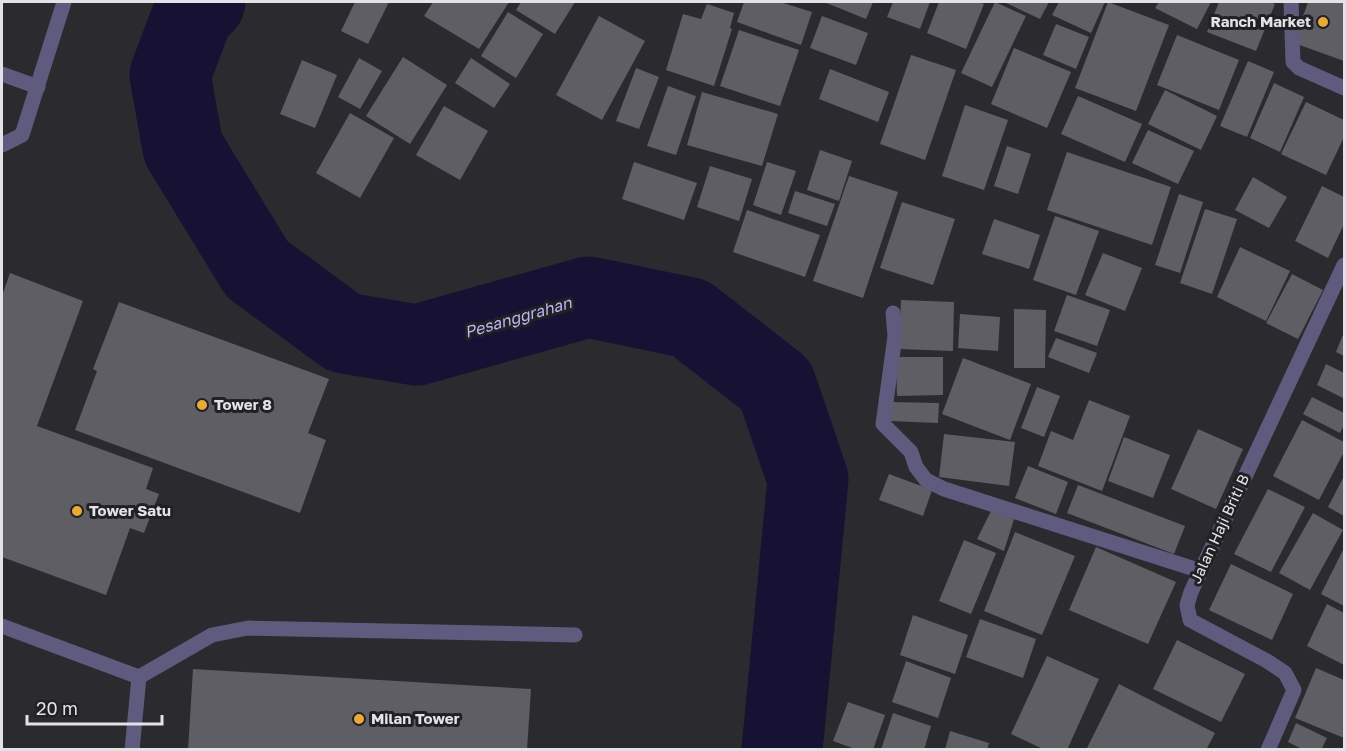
<svg xmlns="http://www.w3.org/2000/svg" width="1346" height="751" font-family="'Golos Text',sans-serif">
<style>
.lines{fill:none;stroke-linecap:round;stroke-linejoin:round}
.river{stroke:#171233;stroke-width:81}
.building{fill:#5e5e64}
.minor{stroke:#5e5b7e;stroke-width:15}
.poi-dot{fill:#eaaa39;stroke:#212125;stroke-width:2}
.labels{text-anchor:middle;stroke-width:6;stroke-linejoin:round;paint-order:stroke}
.poi-label{font-size:15px;font-weight:bold;fill:#e3e3e7;stroke:#212125;text-anchor:start}
.street-label{font-size:15px;fill:#e3e3e7;stroke:#212125}
.water-label{font-size:16px;font-style:italic;fill:#bbb7f9;stroke:#212125}
</style>
<rect width="100%" height="100%" fill="#2a2a2f"/>
<g class="lines">
<polyline class="river" points="205,2 193,14 170,75 183,148 257,269 344,333 417,345 588,297 690,318 776,385 808,479 782,750"/>
</g>
<g class="building">
<polygon points="355,2 389,2 368,44 341,31"/>
<polygon points="433,2 509,2 479,49 424,16"/>
<polygon points="521,2 575,2 555,34 516,10"/>
<polygon points="744,2 780,2 812,12 801,45 737,22"/>
<polygon points="824,2 873,2 866,19"/>
<polygon points="893,2 930,2 920,29 887,17"/>
<polygon points="939,2 978,2 984,4 966,49 927,33"/>
<polygon points="995,2 1026,16 992,87 961,73"/>
<polygon points="1004,2 1049,2 1040,19"/>
<polygon points="1059,2 1105,2 1091,33 1052,15"/>
<polygon points="1108,2 1169,25 1136,111 1075,88"/>
<polygon points="1159,2 1211,2 1197,29 1155,8"/>
<polygon points="1219,2 1269,2 1275,4 1256,51 1207,32"/>
<polygon points="1308,2 1344,2 1344,61 1294,43"/>
<polygon points="707,4 734,13 730,28 732,29 714,86 666,70 683,14 701,19"/>
<polygon points="508,12 543,34 516,78 481,56"/>
<polygon points="599,16 645,41 602,120 556,95"/>
<polygon points="822,16 868,33 856,65 810,48"/>
<polygon points="1056,24 1089,37 1076,69 1043,55"/>
<polygon points="739,30 799,50 780,106 720,86"/>
<polygon points="1177,35 1239,60 1219,110 1157,85"/>
<polygon points="1014,48 1071,72 1047,128 991,104"/>
<polygon points="911,55 956,70 925,160 880,144"/>
<polygon points="403,57 447,85 410,144 366,116"/>
<polygon points="359,58 382,71 360,109 338,97"/>
<polygon points="471,58 510,84 494,108 455,83"/>
<polygon points="302,60 337,75 315,128 280,114"/>
<polygon points="1248,61 1274,72 1247,137 1220,126"/>
<polygon points="636,68 659,77 639,129 616,121"/>
<polygon points="830,69 889,92 878,122 819,99"/>
<polygon points="1274,83 1304,97 1280,152 1250,138"/>
<polygon points="668,86 696,96 676,155 647,146"/>
<polygon points="1165,90 1217,116 1201,150 1148,124"/>
<polygon points="702,92 778,114 762,166 687,145"/>
<polygon points="1078,96 1142,124 1125,162 1061,134"/>
<polygon points="1306,102 1344,120 1344,137 1326,175 1281,154"/>
<polygon points="965,105 1008,120 984,190 942,176"/>
<polygon points="444,106 488,131 460,180 416,155"/>
<polygon points="350,113 394,138 360,198 316,173"/>
<polygon points="1148,130 1194,151 1178,184 1132,163"/>
<polygon points="1007,146 1031,154 1018,194 994,186"/>
<polygon points="820,150 852,161 839,201 807,190"/>
<polygon points="1067,152 1171,187 1152,245 1047,210"/>
<polygon points="634,162 697,183 684,220 622,199"/>
<polygon points="767,162 796,171 781,215 753,205"/>
<polygon points="710,166 752,179 739,221 697,207"/>
<polygon points="849,176 898,192 863,298 813,281"/>
<polygon points="1253,177 1287,197 1269,228 1235,210"/>
<polygon points="1322,186 1344,197 1344,224 1328,258 1295,241"/>
<polygon points="795,191 835,204 827,226 788,213"/>
<polygon points="1179,194 1203,202 1180,273 1155,265"/>
<polygon points="902,202 955,219 933,285 880,268"/>
<polygon points="1205,209 1237,219 1212,294 1180,283"/>
<polygon points="747,210 820,235 805,277 733,252"/>
<polygon points="1055,216 1099,231 1076,295 1033,280"/>
<polygon points="994,219 1040,235 1029,269 982,254"/>
<polygon points="1240,247 1290,271 1266,321 1217,297"/>
<polygon points="1103,253 1142,268 1125,311 1085,295"/>
<polygon points="10,273 83,301 37,426 153,468 146,489 159,494 144,533 130,528 106,595 2,557 2,296"/>
<polygon points="1292,274 1323,290 1298,339 1266,323"/>
<polygon points="1067,295 1110,310 1097,346 1054,331"/>
<polygon points="901,300 954,302 953,351 899,349"/>
<polygon points="119,302 329,379 308,433 326,440 300,513 75,430 97,371 93,369"/>
<polygon points="1014,309 1046,310 1045,368 1014,368"/>
<polygon points="960,314 1000,317 998,351 958,348"/>
<polygon points="1344,332 1344,356 1336,352"/>
<polygon points="1056,338 1097,353 1089,373 1048,357"/>
<polygon points="896,357 943,357 943,395 897,396"/>
<polygon points="963,358 1031,384 1010,440 942,414"/>
<polygon points="1326,364 1344,373 1343,398 1317,385"/>
<polygon points="1037,387 1060,396 1044,437 1021,428"/>
<polygon points="1312,397 1344,413 1344,425 1340,433 1303,414"/>
<polygon points="1089,400 1130,416 1102,491 1038,466 1051,431 1073,440"/>
<polygon points="889,402 939,403 938,423 890,421"/>
<polygon points="1302,420 1344,442 1344,452 1319,500 1273,476"/>
<polygon points="1198,429 1243,449 1216,509 1171,489"/>
<polygon points="944,434 1015,442 1009,486 939,477"/>
<polygon points="1124,437 1170,455 1153,498 1108,481"/>
<polygon points="1028,466 1068,482 1056,514 1015,498"/>
<polygon points="889,474 932,490 923,516 879,500"/>
<polygon points="1344,476 1344,516 1328,507"/>
<polygon points="1078,485 1185,526 1174,554 1067,513"/>
<polygon points="1268,489 1305,507 1271,572 1234,554"/>
<polygon points="991,511 1014,519 1004,551 977,539"/>
<polygon points="1313,513 1343,530 1310,590 1279,573"/>
<polygon points="1015,532 1075,556 1042,635 984,611"/>
<polygon points="964,540 996,553 971,614 939,601"/>
<polygon points="1096,547 1176,582 1148,644 1069,610"/>
<polygon points="1344,548 1344,606 1321,594"/>
<polygon points="1231,564 1293,594 1272,640 1209,610"/>
<polygon points="1327,604 1344,613 1344,665 1307,646"/>
<polygon points="913,615 968,635 955,674 900,655"/>
<polygon points="980,619 1036,639 1023,678 966,657"/>
<polygon points="1177,640 1245,674 1221,722 1153,689"/>
<polygon points="1047,656 1099,679 1067,750 1045,750 1011,734"/>
<polygon points="906,661 951,678 938,718 892,702"/>
<polygon points="1316,668 1344,680 1344,738 1295,718"/>
<polygon points="193,669 531,689 527,750 188,750"/>
<polygon points="1119,684 1215,733 1206,750 1086,750"/>
<polygon points="848,702 885,715 873,750 858,750 833,741"/>
<polygon points="893,713 931,726 924,750 881,750"/>
<polygon points="1296,723 1327,738 1321,750 1304,750 1288,742"/>
<polygon points="950,731 989,743 987,750 945,750"/>
</g>
<g class="lines">
<g class="minor">
<polyline points="1291,2 1293,62 1299,68 1344,88"/>
<polyline points="2,74 38,87"/>
<polyline points="2,145 22,135 64,2"/>
<polyline points="893,313 895,336 883,424 911,452 916,467 926,480 944,489 1201,571"/>
<polyline points="2,626 139,677"/>
<polyline points="132,750 139,677 212,635 248,628 575,635"/>
<polyline points="1268,750 1294,690 1285,673 1267,661 1190,620 1187,605 1191,592 1344,265"/>
</g>
</g>
<g class="poi-dot">
<circle cx="1323" cy="22" r="6"/>
<circle cx="202" cy="405" r="6"/>
<circle cx="77" cy="511" r="6"/>
<circle cx="359" cy="719" r="6"/>
</g>
<g class="labels">
<g class="poi-label">
<text x="1311" y="27" text-anchor="end">Ranch Market</text>
<text x="214" y="410">Tower 8</text>
<text x="89" y="516">Tower Satu</text>
<text x="371" y="724">Milan Tower</text>
</g>
<g class="street-label">
<text transform="translate(1220 529) rotate(-65)" y="5">Jalan Haji Briti B</text>
</g>
<g class="water-label">
<text transform="translate(518 317) rotate(-16)" y="6">Pesanggrahan</text>
</g>
</g>
<rect width="1346" height="751" fill="none" stroke="#e3e3e7" stroke-width="6"/>
<path d="M27 715v9h135v-9" fill="none" stroke="#e3e3e7" stroke-width="3"/>
<text x="36" y="715" font-size="18" fill="#e3e3e7" stroke="#212125" stroke-width="4.5" paint-order="stroke">20 m</text>
</svg>
